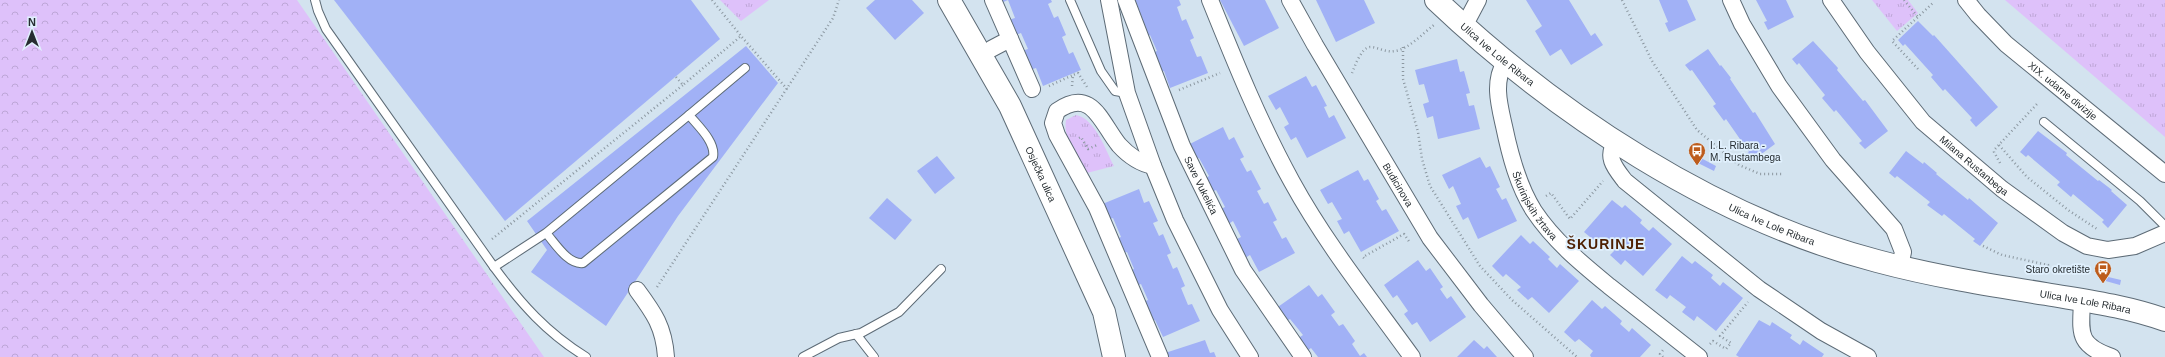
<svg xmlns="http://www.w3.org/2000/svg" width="2165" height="357" font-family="Helvetica,sans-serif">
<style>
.grass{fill:url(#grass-tufts)}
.forest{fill:url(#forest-crowns)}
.building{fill:#a1b1f6}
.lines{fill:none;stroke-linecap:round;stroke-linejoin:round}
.lane-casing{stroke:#5d6b76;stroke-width:10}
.street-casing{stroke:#5d6b76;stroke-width:18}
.secondary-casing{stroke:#5d6b76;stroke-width:24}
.path{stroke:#8c98a1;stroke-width:2.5;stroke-dasharray:1 3;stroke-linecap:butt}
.lane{stroke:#fff;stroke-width:8}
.street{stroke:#fff;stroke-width:16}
.secondary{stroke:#fff;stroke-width:22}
.labels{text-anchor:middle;stroke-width:3.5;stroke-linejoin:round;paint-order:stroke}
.street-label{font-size:10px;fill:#262d31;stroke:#e0f0fd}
.poi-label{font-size:10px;fill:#262d31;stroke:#e0f0fd;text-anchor:start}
.district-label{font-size:14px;font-weight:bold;letter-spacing:1px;fill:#4d1f01;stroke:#e0f0fd}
</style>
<defs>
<pattern id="grass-tufts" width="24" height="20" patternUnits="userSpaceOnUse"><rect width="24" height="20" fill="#dec1fa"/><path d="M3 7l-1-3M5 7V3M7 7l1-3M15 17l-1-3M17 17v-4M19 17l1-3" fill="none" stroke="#bea6d7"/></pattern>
<pattern id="forest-crowns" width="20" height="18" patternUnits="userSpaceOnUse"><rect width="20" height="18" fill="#dec1fa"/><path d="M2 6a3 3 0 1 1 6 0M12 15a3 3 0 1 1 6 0" fill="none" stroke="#bea6d7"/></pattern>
</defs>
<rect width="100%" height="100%" fill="#d3e3ef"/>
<g class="grass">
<polygon points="720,0 769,0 741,21"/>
<polygon points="1872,0 1908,0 1918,13 1897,31"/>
<polygon points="2005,0 2165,0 2165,137"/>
<path d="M1076 115C1095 118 1106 151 1114 166L1083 174C1076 157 1063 138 1066 120Z"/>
</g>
<polygon class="forest" points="0,0 297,0 544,357 0,357"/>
<g class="building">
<polygon points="334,0 691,0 720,39 505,221"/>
<polygon points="875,0 912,0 924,13 895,40 866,8"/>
<polygon points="1000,0 1051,0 1052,2 1048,4 1054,18 1058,16 1066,35 1062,37 1069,54 1073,52 1081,70 1043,86 1036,68 1030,70 1022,51 1028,49 1021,33 1015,35 1008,20 1015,18 1008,0 1001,3"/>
<polygon points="1128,0 1179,0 1181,5 1177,7 1182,21 1186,19 1194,38 1190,40 1197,57 1201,56 1208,73 1170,88 1164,71 1158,73 1150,54 1157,51 1150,35 1143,38 1137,22 1143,20 1136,2 1130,5"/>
<polygon points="1220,0 1265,0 1279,28 1244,46"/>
<polygon points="1316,0 1364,0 1375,23 1336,42"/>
<polygon points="1526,0 1569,0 1591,36 1595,33 1603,45 1571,65 1561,49 1550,56 1535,31 1542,26"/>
<polygon points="1659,0 1687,0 1696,20 1669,32 1665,23 1668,22"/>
<polygon points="1756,0 1786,0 1794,17 1768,30 1764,22 1767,21"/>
<polygon points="1918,21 1933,36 1934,35 1998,107 1976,127 1970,120 1972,118 1945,89 1943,91 1931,77 1933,75 1905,44 1903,46 1898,40"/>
<polygon points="1813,41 1838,68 1837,70 1863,101 1865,100 1888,131 1865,149 1859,143 1862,141 1836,110 1834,112 1822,98 1825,95 1799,63 1797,65 1792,59"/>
<polygon points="746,46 778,83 678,216 606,326 531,272 547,250 527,221"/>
<polygon points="1708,49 1720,66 1721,65 1731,78 1730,79 1753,113 1755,112 1775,144 1752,161 1746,154 1749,152 1726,119 1724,121 1713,106 1716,104 1692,70 1690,71 1685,65"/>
<polygon points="1457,59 1460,72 1464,71 1470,93 1466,94 1469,106 1474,105 1480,129 1438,139 1433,116 1427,118 1423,104 1429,102 1424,84 1419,85 1415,70"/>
<polygon points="1306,76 1312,87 1316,85 1327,106 1324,107 1329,118 1334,115 1346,138 1307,158 1296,137 1291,140 1284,127 1289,124 1280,107 1276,110 1268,96"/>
<polygon points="1223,127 1229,140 1234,137 1244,157 1240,159 1247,172 1251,170 1261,189 1257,191 1264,204 1268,202 1277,220 1273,222 1282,239 1286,237 1295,253 1259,272 1250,255 1245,258 1235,240 1241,237 1233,221 1227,225 1219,210 1225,207 1216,190 1210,193 1203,180 1209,176 1199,158 1193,161 1186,146"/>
<polygon points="2038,131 2067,153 2066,155 2098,181 2099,180 2112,190 2111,191 2127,205 2108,228 2102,222 2104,220 2073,194 2071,197 2057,185 2060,182 2028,155 2026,157 2020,152"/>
<polygon points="1906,151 1923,164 1924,162 1937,173 1936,174 1968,200 1969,198 1998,223 1980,246 1973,241 1975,239 1944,214 1942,216 1927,205 1930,202 1897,176 1895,178 1889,173"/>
<polygon points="937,156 955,178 935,194 917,171"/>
<polygon points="1480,157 1486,168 1490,166 1500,187 1496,189 1502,200 1506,198 1517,221 1478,239 1468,217 1463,220 1456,206 1461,204 1453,186 1449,189 1442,175"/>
<polygon points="1699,157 1716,166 1714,171 1696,162"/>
<polygon points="1358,170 1364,181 1368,179 1379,199 1376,201 1382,211 1386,209 1399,231 1361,252 1349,231 1344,234 1337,221 1342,219 1332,202 1328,204 1320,190"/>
<polygon points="1139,189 1144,203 1149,201 1158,221 1153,223 1159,236 1163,234 1171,253 1167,255 1173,269 1177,267 1185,286 1181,288 1188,305 1192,304 1200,321 1163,337 1155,320 1149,322 1141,303 1148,300 1141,284 1134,287 1128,272 1134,269 1127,252 1121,254 1114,240 1121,237 1113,218 1107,220 1100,205"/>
<polygon points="887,198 912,220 895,240 869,218"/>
<polygon points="1612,200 1622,208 1625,205 1642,220 1640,223 1649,231 1653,227 1672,244 1643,276 1625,260 1621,265 1610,255 1614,251 1599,238 1596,242 1584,232"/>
<polygon points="1521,235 1530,244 1533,241 1550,257 1548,259 1557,268 1560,264 1579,281 1549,313 1532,297 1528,300 1517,290 1521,287 1506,274 1503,277 1492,266"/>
<polygon points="1682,256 1692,264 1695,261 1713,275 1711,278 1720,286 1723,282 1743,298 1716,331 1697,316 1694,321 1682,312 1686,307 1670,295 1667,299 1655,290"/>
<polygon points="1418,260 1426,271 1430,268 1443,287 1440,289 1447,299 1451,296 1466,317 1430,342 1417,322 1412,325 1404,314 1408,311 1397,295 1393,298 1384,285"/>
<polygon points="2104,276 2121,280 2120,285 2102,280"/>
<polygon points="1309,285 1318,297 1322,294 1335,312 1331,315 1339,326 1343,324 1355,341 1352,344 1360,356 1364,353 1367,357 1318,357 1311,348 1306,352 1297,339 1303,335 1290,319 1285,322 1275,309"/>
<polygon points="1592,300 1602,309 1605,306 1622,321 1620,324 1629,332 1632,328 1651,345 1640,357 1591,357 1590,355 1593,351 1579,339 1575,342 1564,332"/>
<polygon points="1759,320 1770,326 1772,322 1792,335 1790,338 1800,345 1803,340 1824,354 1822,357 1739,357 1736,355"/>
<polygon points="1205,340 1210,353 1214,352 1216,357 1167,357 1165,353"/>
<polygon points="1474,340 1484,349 1487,346 1497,357 1457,357"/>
</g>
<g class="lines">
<defs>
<g id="lane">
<polyline points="315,0 318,11 326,29 494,267"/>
<polyline points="1070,0 1101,71 1115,91 1127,93"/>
<polyline points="689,115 745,68"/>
<polyline points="2044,122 2140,201 2165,226"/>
<path d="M546 233C555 243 568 265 583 263L713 157C716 142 698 126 689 115L546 233 494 267C521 304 547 333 586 357"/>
<polyline points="856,334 874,357"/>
<polyline points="803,357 839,338 861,333 899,312 941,269"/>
</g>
<g id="street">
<polyline points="993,0 1032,89"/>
<polyline points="1109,0 1127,93 1153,166 1175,220 1220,310 1250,357"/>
<path id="s1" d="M1126 0 1182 146 1243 270 1303 357"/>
<path d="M1210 0C1235 62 1260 124 1292 182 1326 244 1371 300 1412 357"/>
<path id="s2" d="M1290 0 1315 45 1430 238 1481 305 1525 357"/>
<polyline points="1731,0 1742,24 1779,86 1833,160 1894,229 1903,252 1900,266"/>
<path id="s3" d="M1831 0 1867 52 1923 122 2002 189 2063 233 2087 246 2108 250 2135 246 2165 233"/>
<path id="s4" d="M1966 0 1978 15 2006 44 2165 174"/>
<polyline points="1461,24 1469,17 1478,0"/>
<polyline points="991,49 1010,39"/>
<path id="s5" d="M1505 62C1493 82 1499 104 1504 126 1510 155 1518 186 1534 211 1554 241 1581 263 1609 286 1639 310 1669 333 1699 357"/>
<path d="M1616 142C1605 157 1615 168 1625 181L1759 289 1821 331 1868 357"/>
<path d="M1153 166C1139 163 1129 156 1119 145 1101 123 1092 86 1057 111L1053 123 1057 135 1097 208 1160 357"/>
<path d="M637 290C654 313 664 327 666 357"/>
<path d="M2082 300C2081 332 2076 345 2112 357"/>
</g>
<g id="secondary">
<path id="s6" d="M949 0 1010 106 1104 312 1114 357"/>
<path id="s7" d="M1436 0C1556 114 1715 219 1877 261 1933 276 1989 285 2046 294 2086 301 2126 306 2165 320"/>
</g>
</defs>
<use href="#lane" class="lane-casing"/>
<use href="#street" class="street-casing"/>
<use href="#secondary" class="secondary-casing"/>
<g class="path">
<polyline points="712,0 741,36"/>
<polyline points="1622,0 1652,61 1697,130 1739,165 1760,174 1784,174"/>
<polyline points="1904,0 1918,17"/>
<polyline points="1403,47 1403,79 1418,132 1422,159 1430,186 1480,266 1512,300 1577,357"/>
<polyline points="1918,69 1892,41 1934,2"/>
<path d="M1352 73C1355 66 1361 48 1370 47 1378 47 1386 53 1395 51 1409 49 1423 33 1434 25"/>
<polyline points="676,77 683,85 741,36 787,89"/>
<polyline points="1049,86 1073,75"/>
<polyline points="1072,86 1073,75 1078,73 1087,87"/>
<polyline points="1179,90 1220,73"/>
<polyline points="1079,138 1081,137 1088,149 1097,145"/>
<polyline points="1999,145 2027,177 2068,210 2097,229"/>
<polyline points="2000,163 1994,152 1995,149 2037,104"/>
<polyline points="1546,196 1551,193 1570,219 1603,181"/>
<polyline points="492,239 683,85"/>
<polyline points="1983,246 2002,255 2048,265 2044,272"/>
<polyline points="1364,258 1363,257 1404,234 1410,243"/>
<polyline points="657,287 833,18 839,0"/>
<polyline points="1710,344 1713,341 1726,349 1731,343 1720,336 1748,302"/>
<polyline points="1663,357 1660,354 1663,350"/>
</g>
<use href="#lane" class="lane"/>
<use href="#street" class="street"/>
<use href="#secondary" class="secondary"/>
</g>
<defs>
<symbol id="bus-pin" viewBox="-11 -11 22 30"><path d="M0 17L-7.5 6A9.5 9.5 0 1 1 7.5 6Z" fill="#bd5c1c" stroke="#e0f0fd"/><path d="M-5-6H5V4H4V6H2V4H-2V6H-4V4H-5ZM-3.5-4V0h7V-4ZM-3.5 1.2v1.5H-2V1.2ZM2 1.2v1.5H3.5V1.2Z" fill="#fff"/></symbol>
</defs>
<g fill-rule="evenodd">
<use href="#bus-pin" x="1687" y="141" width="20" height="27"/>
<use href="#bus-pin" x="2093" y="259" width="20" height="27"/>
</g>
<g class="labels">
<g class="street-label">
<text dy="4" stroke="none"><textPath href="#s7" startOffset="82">Ulica Ive Lole Ribara</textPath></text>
<text dy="4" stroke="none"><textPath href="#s4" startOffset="133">XIX. udarne divizije</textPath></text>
<text dy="4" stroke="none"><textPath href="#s3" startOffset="220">Milana Rustanbega</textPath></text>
<text dy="4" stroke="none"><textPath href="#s6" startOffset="197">Osječka ulica</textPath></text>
<text dy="4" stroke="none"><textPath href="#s1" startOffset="200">Save Vukelića</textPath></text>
<text dy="4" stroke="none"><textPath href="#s2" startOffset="214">Budicinova</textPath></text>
<text dy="4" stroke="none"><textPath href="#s5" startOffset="152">Škurinjskih žrtava</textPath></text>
<text dy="4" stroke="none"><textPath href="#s7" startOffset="406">Ulica Ive Lole Ribara</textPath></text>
<text dy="4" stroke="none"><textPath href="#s7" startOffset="730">Ulica Ive Lole Ribara</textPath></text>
</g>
<g class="poi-label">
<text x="1710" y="149">I. L. Ribara -<tspan x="1710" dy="12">M. Rustambega</tspan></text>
<text x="2090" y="273" text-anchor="end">Staro okretište</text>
</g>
<g class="district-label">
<text x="1606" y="249">ŠKURINJE</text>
</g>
</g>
<g transform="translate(32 32)" stroke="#e0f0fd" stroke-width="3" paint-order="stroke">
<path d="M0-3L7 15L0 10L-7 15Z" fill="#262d31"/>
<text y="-6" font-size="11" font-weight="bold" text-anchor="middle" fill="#262d31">N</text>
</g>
</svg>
